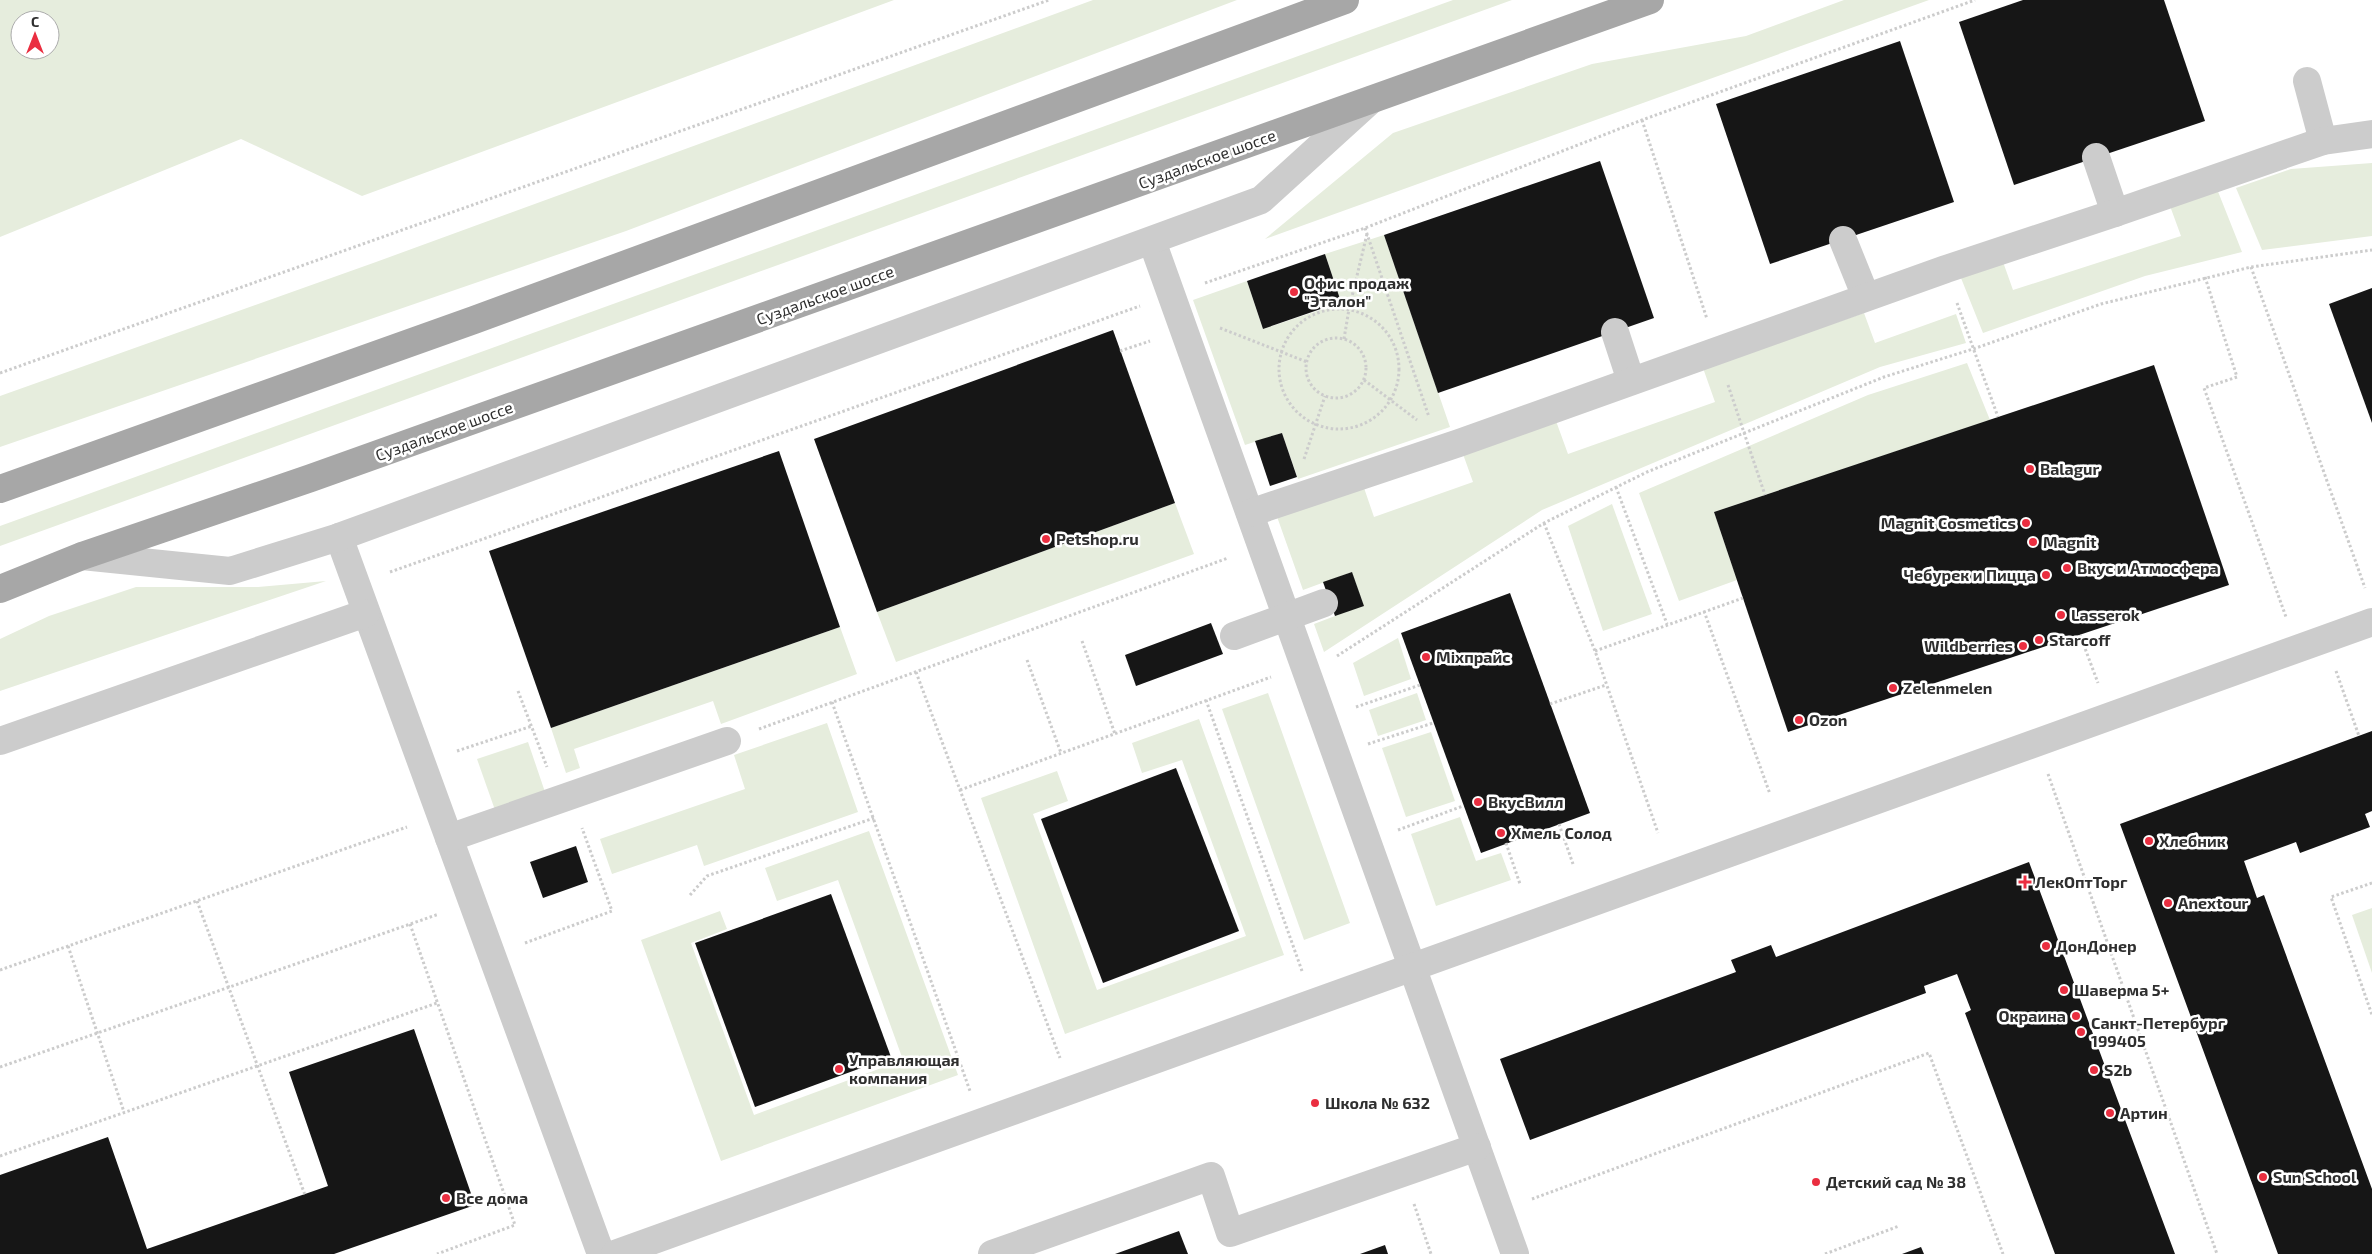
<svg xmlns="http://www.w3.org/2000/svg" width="2372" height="1254" font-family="'Exo 2',sans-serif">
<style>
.green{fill:#e6eddd;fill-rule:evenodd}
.building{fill:#161616}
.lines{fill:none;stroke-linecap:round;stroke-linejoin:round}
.path{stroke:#ccc;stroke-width:3;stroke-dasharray:2.5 2.5;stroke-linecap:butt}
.minor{stroke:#ccc;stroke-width:28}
.major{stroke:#a7a7a7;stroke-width:28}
.poi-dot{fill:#ea2e40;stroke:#fff;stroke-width:2}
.labels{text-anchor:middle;stroke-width:5;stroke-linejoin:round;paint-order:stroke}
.street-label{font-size:16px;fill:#2f2f2f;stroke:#fff}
.poi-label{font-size:16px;font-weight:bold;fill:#2f2f2f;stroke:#fff;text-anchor:start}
</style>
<rect width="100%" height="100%" fill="#fff"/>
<g class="green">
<path d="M0 0H894L362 196 241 139 0 237ZM20 20H50V50H20Z"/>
<polygon points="1093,0 1237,0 626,231 0,447 0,396 376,262"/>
<polygon points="1453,0 1512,0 0,546 0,526"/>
<polygon points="1844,0 1929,0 1265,239 1393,133 1592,64 1746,36"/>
<polygon points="2372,163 2372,236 2262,250 2236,188 2291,169"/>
<polygon points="2217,189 2242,252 2145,276 1983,333 1959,273 2002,259 2013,290 2181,236 2170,206"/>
<polygon points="1384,235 1450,427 1298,479 1282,433 1245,445 1193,300 1247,281 1263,329 1341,303 1325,254"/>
<polygon points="1864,313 1875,343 1956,314 1966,343 1880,367 1542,510 1324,652 1314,624 1335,616 1352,572 1303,590 1275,511 1362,482 1374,517 1473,482 1459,443 1552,410 1568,454 1715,402 1703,368"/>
<polygon points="1967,363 1990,420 1714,512 1737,580 1679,601 1639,493 1868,395"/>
<polygon points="1175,503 1194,554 896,662 877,612"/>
<polygon points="1612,504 1652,614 1603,631 1568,526"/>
<polygon points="326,581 0,691 0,639 49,616 136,587 258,587"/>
<polygon points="840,627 857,674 721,724 713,701 574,749 580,768 566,773 551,728"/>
<polygon points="1398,638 1411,679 1364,696 1353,663"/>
<polygon points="1268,693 1350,923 1304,940 1222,709"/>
<polygon points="1417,693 1426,720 1378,736 1369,710"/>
<polygon points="1199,719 1284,955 1065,1034 981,798 1057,771 1068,801 1033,814 1097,990 1246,936 1182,760 1142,773 1132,743"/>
<polygon points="827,723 858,812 704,866 697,845 612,874 600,839 745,789 734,755"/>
<polygon points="1431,732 1455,801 1406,817 1382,748"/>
<polygon points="528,742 545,792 495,810 477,759"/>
<polygon points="1460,817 1476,861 1501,853 1511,880 1436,906 1411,834"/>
<polygon points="869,831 958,1075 721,1161 641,940 720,911 727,929 691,943 754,1115 903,1060 838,880 777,901 765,868"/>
<polygon points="2372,908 2372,973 2352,915"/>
</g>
<g class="building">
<polygon points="2023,0 2164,0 2205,121 2014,185 1959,22"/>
<polygon points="1900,41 1954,202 1770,264 1716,104"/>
<polygon points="1600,161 1654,318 1438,393 1384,235"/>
<polygon points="1325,254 1341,302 1263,329 1247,281"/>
<polygon points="2372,288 2372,423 2329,304"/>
<polygon points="1113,330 1175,503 877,612 814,439"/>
<polygon points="2154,365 2229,585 1788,732 1714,512"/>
<polygon points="1282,433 1297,477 1270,486 1255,441"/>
<polygon points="779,451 840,627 551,728 489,551"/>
<polygon points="1352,572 1364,606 1335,616 1323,582"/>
<polygon points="1510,593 1590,813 1481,853 1401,633"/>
<polygon points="1211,623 1223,654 1136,686 1125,655"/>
<polygon points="2372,731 2372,811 2365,814 2370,827 2300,853 2296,842 2244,861 2257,898 2264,895 2372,1189 2372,1254 2278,1254 2120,824"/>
<polygon points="1176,768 1239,931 1103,983 1041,819"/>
<polygon points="576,846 588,882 543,898 530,862"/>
<polygon points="2029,862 2175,1254 2055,1254 1965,1013 1971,1010 1957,974 1924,986 1926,993 1530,1140 1500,1059 1736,972 1731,960 1771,945 1776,957"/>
<polygon points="831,894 891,1057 755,1107 695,943"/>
<polygon points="414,1029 475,1205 334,1254 0,1254 0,1175 108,1137 147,1249 328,1186 289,1072"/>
<polygon points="1179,1231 1188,1254 1115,1254"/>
<polygon points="1385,1245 1388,1254 1360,1254"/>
<polygon points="1921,1247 1924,1254 1902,1254"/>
</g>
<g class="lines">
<g class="path">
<polyline points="1642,120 1707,319"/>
<polyline points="1365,228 1429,417"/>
<polyline points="2251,267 2365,588"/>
<polyline points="2205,277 2237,377 2204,388 2286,617"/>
<polyline points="1205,283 1365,228 1642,120 1975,0"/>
<polyline points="1957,303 1998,417"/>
<circle cx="1339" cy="369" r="60"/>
<polyline points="1220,328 1307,362"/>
<circle cx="1336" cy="368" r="30"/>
<polyline points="1344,339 1349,309 1367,234"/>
<polyline points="1120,351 1150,341"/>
<polyline points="0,373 1049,0"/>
<polyline points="1364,380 1417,420"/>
<polyline points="1728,385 1765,495"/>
<polyline points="1304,459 1325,396"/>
<polyline points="1616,487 1667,624"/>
<polyline points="1544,523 1595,651 1658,833"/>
<polyline points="390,572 1140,306"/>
<polyline points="1704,611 1770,794"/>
<polyline points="2080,635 2098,683"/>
<polyline points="1082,641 1115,734"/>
<polyline points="1595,651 1743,598"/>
<polyline points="1337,656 1544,523 1647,472 1884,377 1973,349 2101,304 2251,267 2372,250"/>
<polyline points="1027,660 1061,753"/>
<polyline points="2336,671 2359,736"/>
<polyline points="916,672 1060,1058"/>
<polyline points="518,691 547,767"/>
<polyline points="1206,700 1302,971"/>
<polyline points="832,702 970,1091"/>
<polyline points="1550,704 1606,685"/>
<polyline points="1356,707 1420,685"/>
<polyline points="759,729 1228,558"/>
<polyline points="1368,744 1433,723"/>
<polyline points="457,751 532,726"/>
<polyline points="2048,774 2217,1254"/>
<polyline points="960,790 1271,677"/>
<polyline points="1559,824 1573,864"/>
<polyline points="1398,830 1463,806"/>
<polyline points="1506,843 1520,884"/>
<polyline points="2372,883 2331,897 2372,1015"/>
<polyline points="690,895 707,876 874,818"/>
<polyline points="197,901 305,1195"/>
<polyline points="410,924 515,1225 437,1254"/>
<polyline points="525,943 612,911 582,828"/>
<polyline points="68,946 124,1112"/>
<polyline points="0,970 407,827"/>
<polyline points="0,1067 439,914"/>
<polyline points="0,1156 437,1003"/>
<polyline points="1532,1199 1929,1053 2003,1254"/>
<polyline points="1414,1204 1431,1254"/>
<polyline points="1825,1254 1899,1226"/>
</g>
<g class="minor">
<polyline points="2307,81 2323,141"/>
<polyline points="2096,157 2115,213"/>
<polyline points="1843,240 1866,297"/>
<polyline points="1152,241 1515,1254"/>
<polyline points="1615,332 1631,381"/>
<polyline points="1250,513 1459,443 1946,269 2115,213 2323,141 2372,134"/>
<polyline points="339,537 601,1254"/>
<polyline points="82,556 230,571 339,537 1261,200 1371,100"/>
<polyline points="1234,636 1324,603"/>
<polyline points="0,741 366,613"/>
<polyline points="449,838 727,741"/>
<polyline points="615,1254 2372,622"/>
<polyline points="992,1254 1211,1176 1230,1233 1477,1147"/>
</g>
<g class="major">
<polyline points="0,489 474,320 1345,0"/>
<polyline points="0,589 82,556 311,478 1650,0"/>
</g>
</g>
<g class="poi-dot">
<circle cx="1294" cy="292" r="5"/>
<circle cx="2030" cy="469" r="5"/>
<circle cx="2026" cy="523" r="5"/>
<circle cx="1046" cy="539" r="5"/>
<circle cx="2033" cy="542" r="5"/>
<circle cx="2067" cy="568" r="5"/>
<circle cx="2046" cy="575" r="5"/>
<circle cx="2061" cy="615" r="5"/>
<circle cx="2039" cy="640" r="5"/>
<circle cx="2023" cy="646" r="5"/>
<circle cx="1426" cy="657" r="5"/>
<circle cx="1893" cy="688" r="5"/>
<circle cx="1799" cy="720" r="5"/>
<circle cx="1478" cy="802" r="5"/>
<circle cx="1501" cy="833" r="5"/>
<circle cx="2149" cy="841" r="5"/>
<path d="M2022.5 874.5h5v5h5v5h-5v5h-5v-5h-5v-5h5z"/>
<circle cx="2168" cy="903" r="5"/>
<circle cx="2046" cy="946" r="5"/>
<circle cx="2064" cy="990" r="5"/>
<circle cx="2076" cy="1016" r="5"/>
<circle cx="2081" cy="1032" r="5"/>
<circle cx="839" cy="1069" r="5"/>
<circle cx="2094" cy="1070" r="5"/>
<circle cx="1315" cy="1103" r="5"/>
<circle cx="2110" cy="1113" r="5"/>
<circle cx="2263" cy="1177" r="5"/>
<circle cx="1816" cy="1182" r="5"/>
<circle cx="446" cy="1198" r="5"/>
</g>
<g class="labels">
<g class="street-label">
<text transform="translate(1207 159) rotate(-20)" y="6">Суздальское шоссе</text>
<text transform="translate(825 295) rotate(-20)" y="6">Суздальское шоссе</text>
<text transform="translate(444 431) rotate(-20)" y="6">Суздальское шоссе</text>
</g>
<g class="poi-label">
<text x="1304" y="289">Офис продаж<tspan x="1304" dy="18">"Эталон"</tspan></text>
<text x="2040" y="475">Balagur</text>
<text x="2016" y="529" text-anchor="end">Magnit Cosmetics</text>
<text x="1056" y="545">Petshop.ru</text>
<text x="2043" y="548">Magnit</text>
<text x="2077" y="574">Вкус и Атмосфера</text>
<text x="2036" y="581" text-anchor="end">Чебурек и Пицца</text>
<text x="2071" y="621">Lasserok</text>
<text x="2049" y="646">Starcoff</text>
<text x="2013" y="652" text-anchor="end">Wildberries</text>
<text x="1436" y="663">Mixпрайс</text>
<text x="1903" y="694">Zelenmelen</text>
<text x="1809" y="726">Ozon</text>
<text x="1488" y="808">ВкусВилл</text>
<text x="1511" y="839">Хмель Солод</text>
<text x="2159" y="847">Хлебник</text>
<text x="2035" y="888">ЛекОптТорг</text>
<text x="2178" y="909">Anextour</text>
<text x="2056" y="952">ДонДонер</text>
<text x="2074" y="996">Шаверма 5+</text>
<text x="2066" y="1022" text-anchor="end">Окраина</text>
<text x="2091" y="1029">Санкт-Петербург<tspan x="2091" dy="18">199405</tspan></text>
<text x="849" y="1066">Управляющая<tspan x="849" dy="18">компания</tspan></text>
<text x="2104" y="1076">S2b</text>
<text x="1325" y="1109">Школа № 632</text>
<text x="2120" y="1119">Артин</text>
<text x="2273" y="1183">Sun School</text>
<text x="1826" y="1188">Детский сад № 38</text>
<text x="456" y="1204">Все дома</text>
</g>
</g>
<g transform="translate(35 35)"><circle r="24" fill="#ffffff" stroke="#acacac"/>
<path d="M0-4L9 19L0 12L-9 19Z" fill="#ea2e40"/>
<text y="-8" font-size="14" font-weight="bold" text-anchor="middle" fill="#2f2f2f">С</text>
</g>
</svg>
